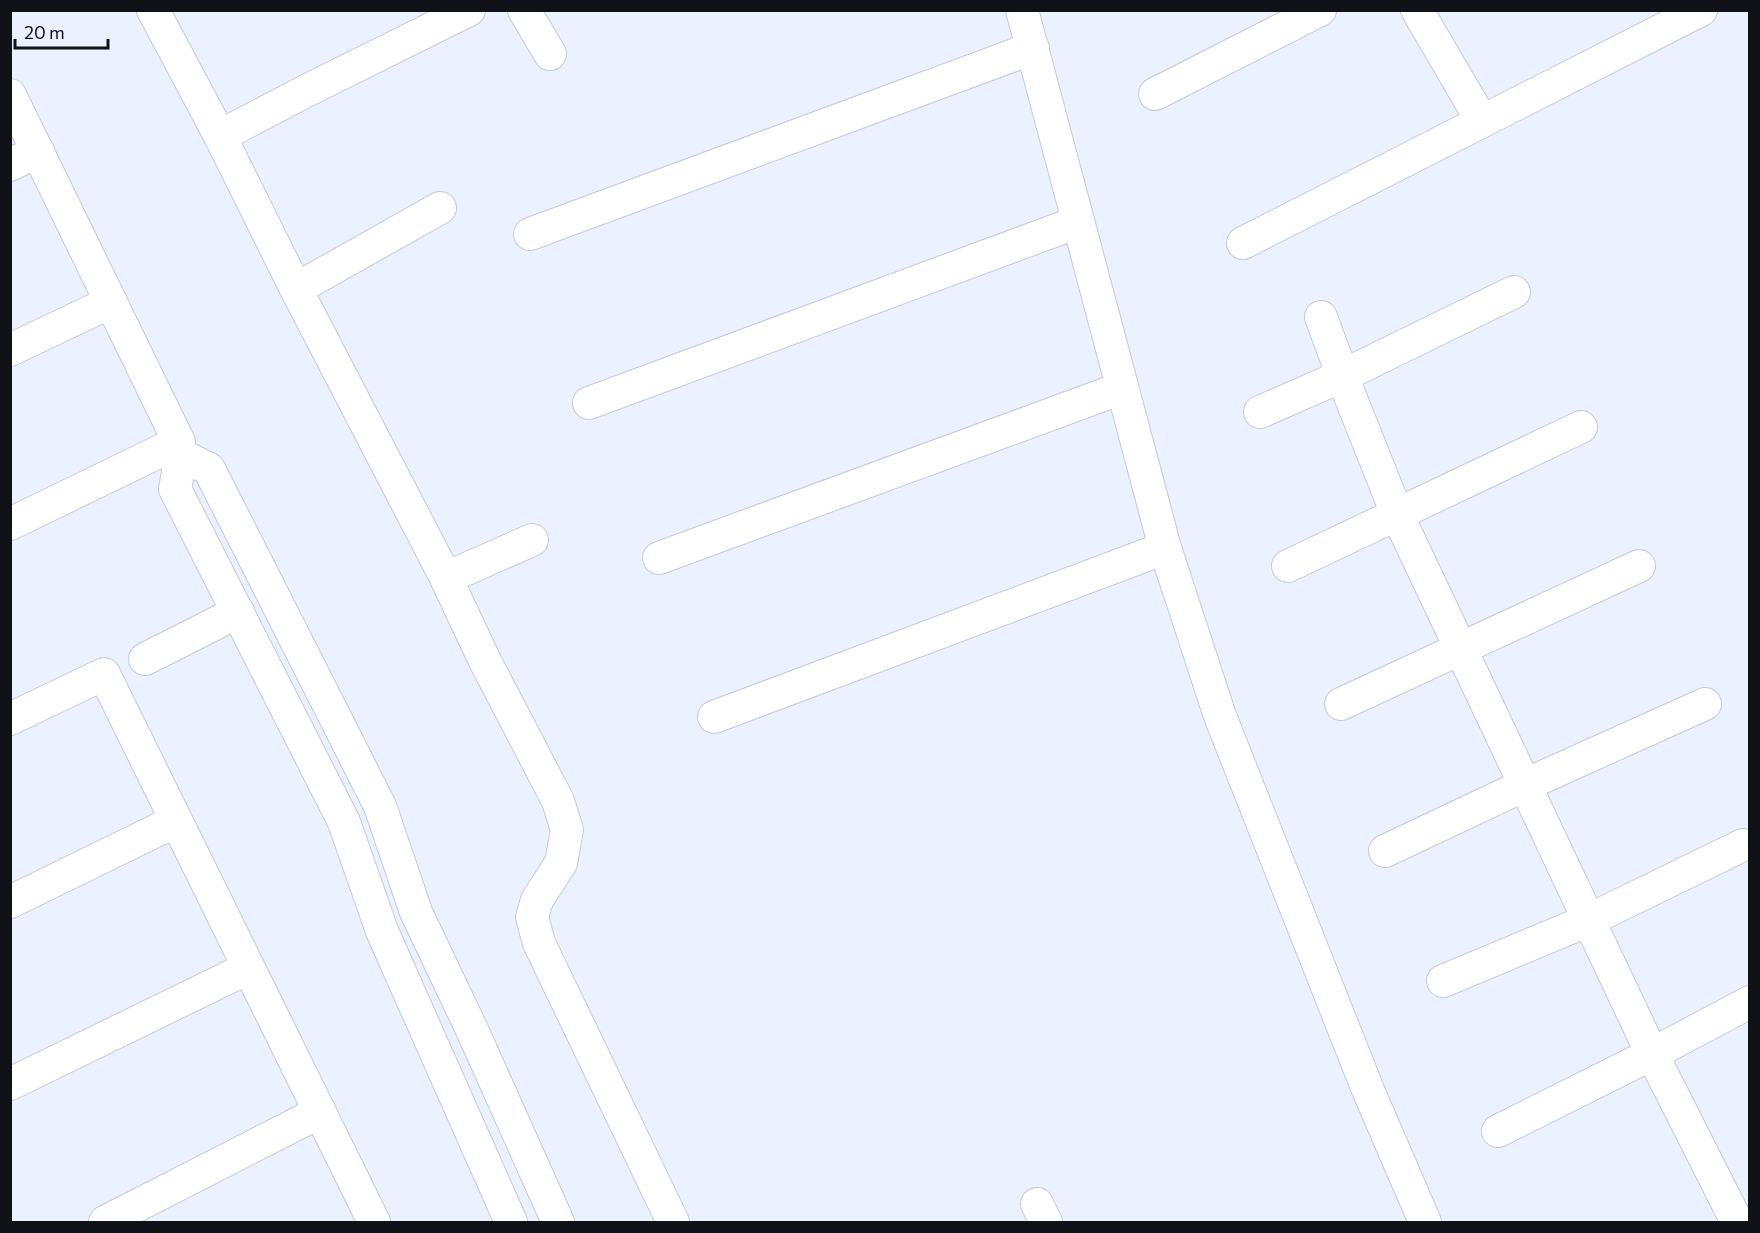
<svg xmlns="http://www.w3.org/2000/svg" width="1760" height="1233" font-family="Commissioner,sans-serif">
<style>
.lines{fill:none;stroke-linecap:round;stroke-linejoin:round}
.minor-casing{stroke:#c3c9d9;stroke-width:34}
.minor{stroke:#fff;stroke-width:32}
</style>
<rect width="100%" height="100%" fill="#ebf1fe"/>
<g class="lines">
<defs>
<g id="minor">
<polyline points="153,10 220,136 296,289 446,578 484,659 558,801 567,830 561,863 537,900 532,917 539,943 673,1222"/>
<polyline points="524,10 550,54"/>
<polyline points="1022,10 1165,548 1220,716 1368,1090 1425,1222"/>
<polyline points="1417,10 1482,121"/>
<polyline points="1155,94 1320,10"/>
<polyline points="10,95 179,442 10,524"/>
<polyline points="220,136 306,91 469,10"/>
<polyline points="10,165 38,151"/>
<polyline points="530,234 1033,48"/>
<polyline points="1243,243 1701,10"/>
<polyline points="296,289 440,208"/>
<polyline points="1321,317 1350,396 1397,514 1652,1054 1737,1222"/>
<polyline points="10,350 111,302"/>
<polyline points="589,403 1078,222"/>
<polyline points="1260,412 1342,376 1514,292"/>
<polyline points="659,558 1122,388"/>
<polyline points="1288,566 1581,427"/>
<polyline points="446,578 532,540"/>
<polyline points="145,659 238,612"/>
<polyline points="1341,704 1639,566"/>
<polyline points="714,717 1165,548"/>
<polyline points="10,719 104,674 374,1222"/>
<polyline points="1385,851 1525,785 1705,704"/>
<polyline points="10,902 176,821"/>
<polyline points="1443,981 1589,920 1743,845"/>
<polyline points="10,1084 248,968"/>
<polyline points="1498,1131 1652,1054 1750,1002"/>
<polyline points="1037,1204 1046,1222"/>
<polyline points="105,1222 320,1112"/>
<polyline points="511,1222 382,931 344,822 175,489 181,455 209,469 380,806 416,912 473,1032 558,1222"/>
</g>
</defs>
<use href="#minor" class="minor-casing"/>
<use href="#minor" class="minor"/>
</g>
<rect width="1760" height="1233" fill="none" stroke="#101218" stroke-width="24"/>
<path d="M15 39v9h93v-9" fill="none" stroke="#101218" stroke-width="3"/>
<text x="24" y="39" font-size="18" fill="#101218" stroke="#ebf1fe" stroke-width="4.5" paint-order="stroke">20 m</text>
</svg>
